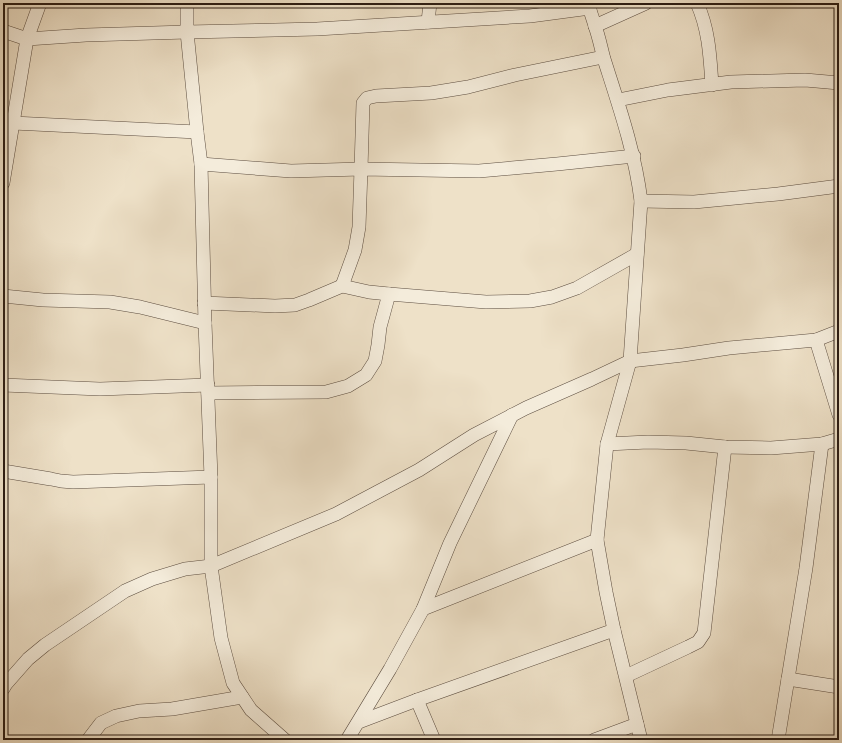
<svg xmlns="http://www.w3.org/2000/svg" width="842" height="743" font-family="'Old Standard TT',serif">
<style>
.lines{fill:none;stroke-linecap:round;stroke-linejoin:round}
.minor-casing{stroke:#5c4d40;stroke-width:14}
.minor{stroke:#f4ecdb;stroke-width:13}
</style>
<rect width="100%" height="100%" fill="#eee1c8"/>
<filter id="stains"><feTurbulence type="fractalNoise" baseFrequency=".005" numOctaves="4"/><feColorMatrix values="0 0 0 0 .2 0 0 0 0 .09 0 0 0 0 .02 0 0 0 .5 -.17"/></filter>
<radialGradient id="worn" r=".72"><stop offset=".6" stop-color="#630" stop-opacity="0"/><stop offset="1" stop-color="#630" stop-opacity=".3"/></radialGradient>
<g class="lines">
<defs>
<g id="minor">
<polyline points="187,3 187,32 197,132 201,164 205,323 211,477 211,566 221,638 233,683 251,710 285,740"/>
<path d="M588 3C590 11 593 19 595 26 599 37 601 48 604 59 619 106 635 152 641 201L630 361 607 444 597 540 606 592 614 630 641 740"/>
<path d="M697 3C709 30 710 56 712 85"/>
<polyline points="428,22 430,3"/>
<polyline points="595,26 646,3"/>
<polyline points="3,31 27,39 86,35 187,32 317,29 530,16 590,8"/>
<polyline points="618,100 668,90 731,82 805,80 839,83"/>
<polyline points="3,121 13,123 197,132"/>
<polyline points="201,164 291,171 361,169 479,171 557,164 634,156"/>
<polyline points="3,183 27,39 40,3"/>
<polyline points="641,201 694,202 778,194 839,186"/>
<polyline points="342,286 355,250 359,227 361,169 363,103 367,98 376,96 431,93 468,87 515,75 603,57"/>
<polyline points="3,296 43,300 110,302 140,307 205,323"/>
<polyline points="204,303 275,306 295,305 309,300 342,286 369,292 389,294 486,302 530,301 552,297 577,288 637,254"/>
<polyline points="816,340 839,415"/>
<polyline points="3,385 100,389 208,385"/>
<polyline points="208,393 326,392 348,386 366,375 375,361 378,345 380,327 389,294"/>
<polyline points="607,444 648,442 686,443 725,447 771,448 822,444 839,439"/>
<polyline points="3,471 51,479 61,481 73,482 211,477"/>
<polyline points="423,609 597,540"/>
<polyline points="626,676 688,647 698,642 704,633 725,447"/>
<polyline points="788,679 839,687"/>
<polyline points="3,689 6,684 28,659 45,645 125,591 152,579 185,569 211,566 336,514 419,470 474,435 526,408 592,379 630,361 683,355 729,348 816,340 839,331"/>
<polyline points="417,700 434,740"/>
<polyline points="359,722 417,700 614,630"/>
<polyline points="88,740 101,723 116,716 139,711 172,709 242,697"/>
<polyline points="347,740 390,669 423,609 450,543 512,415"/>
<polyline points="594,740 637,724"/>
<polyline points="778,740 806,568 822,444"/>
</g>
</defs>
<use href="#minor" class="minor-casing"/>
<use href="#minor" class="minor"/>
</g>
<rect width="842" height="743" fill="none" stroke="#eee1c8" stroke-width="16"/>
<rect x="4" y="4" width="834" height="735" fill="none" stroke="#2b1c13" stroke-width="2"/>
<rect x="8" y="8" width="826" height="727" fill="none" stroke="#2b1c13"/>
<rect width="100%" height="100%" filter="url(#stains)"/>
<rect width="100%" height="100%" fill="url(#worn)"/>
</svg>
